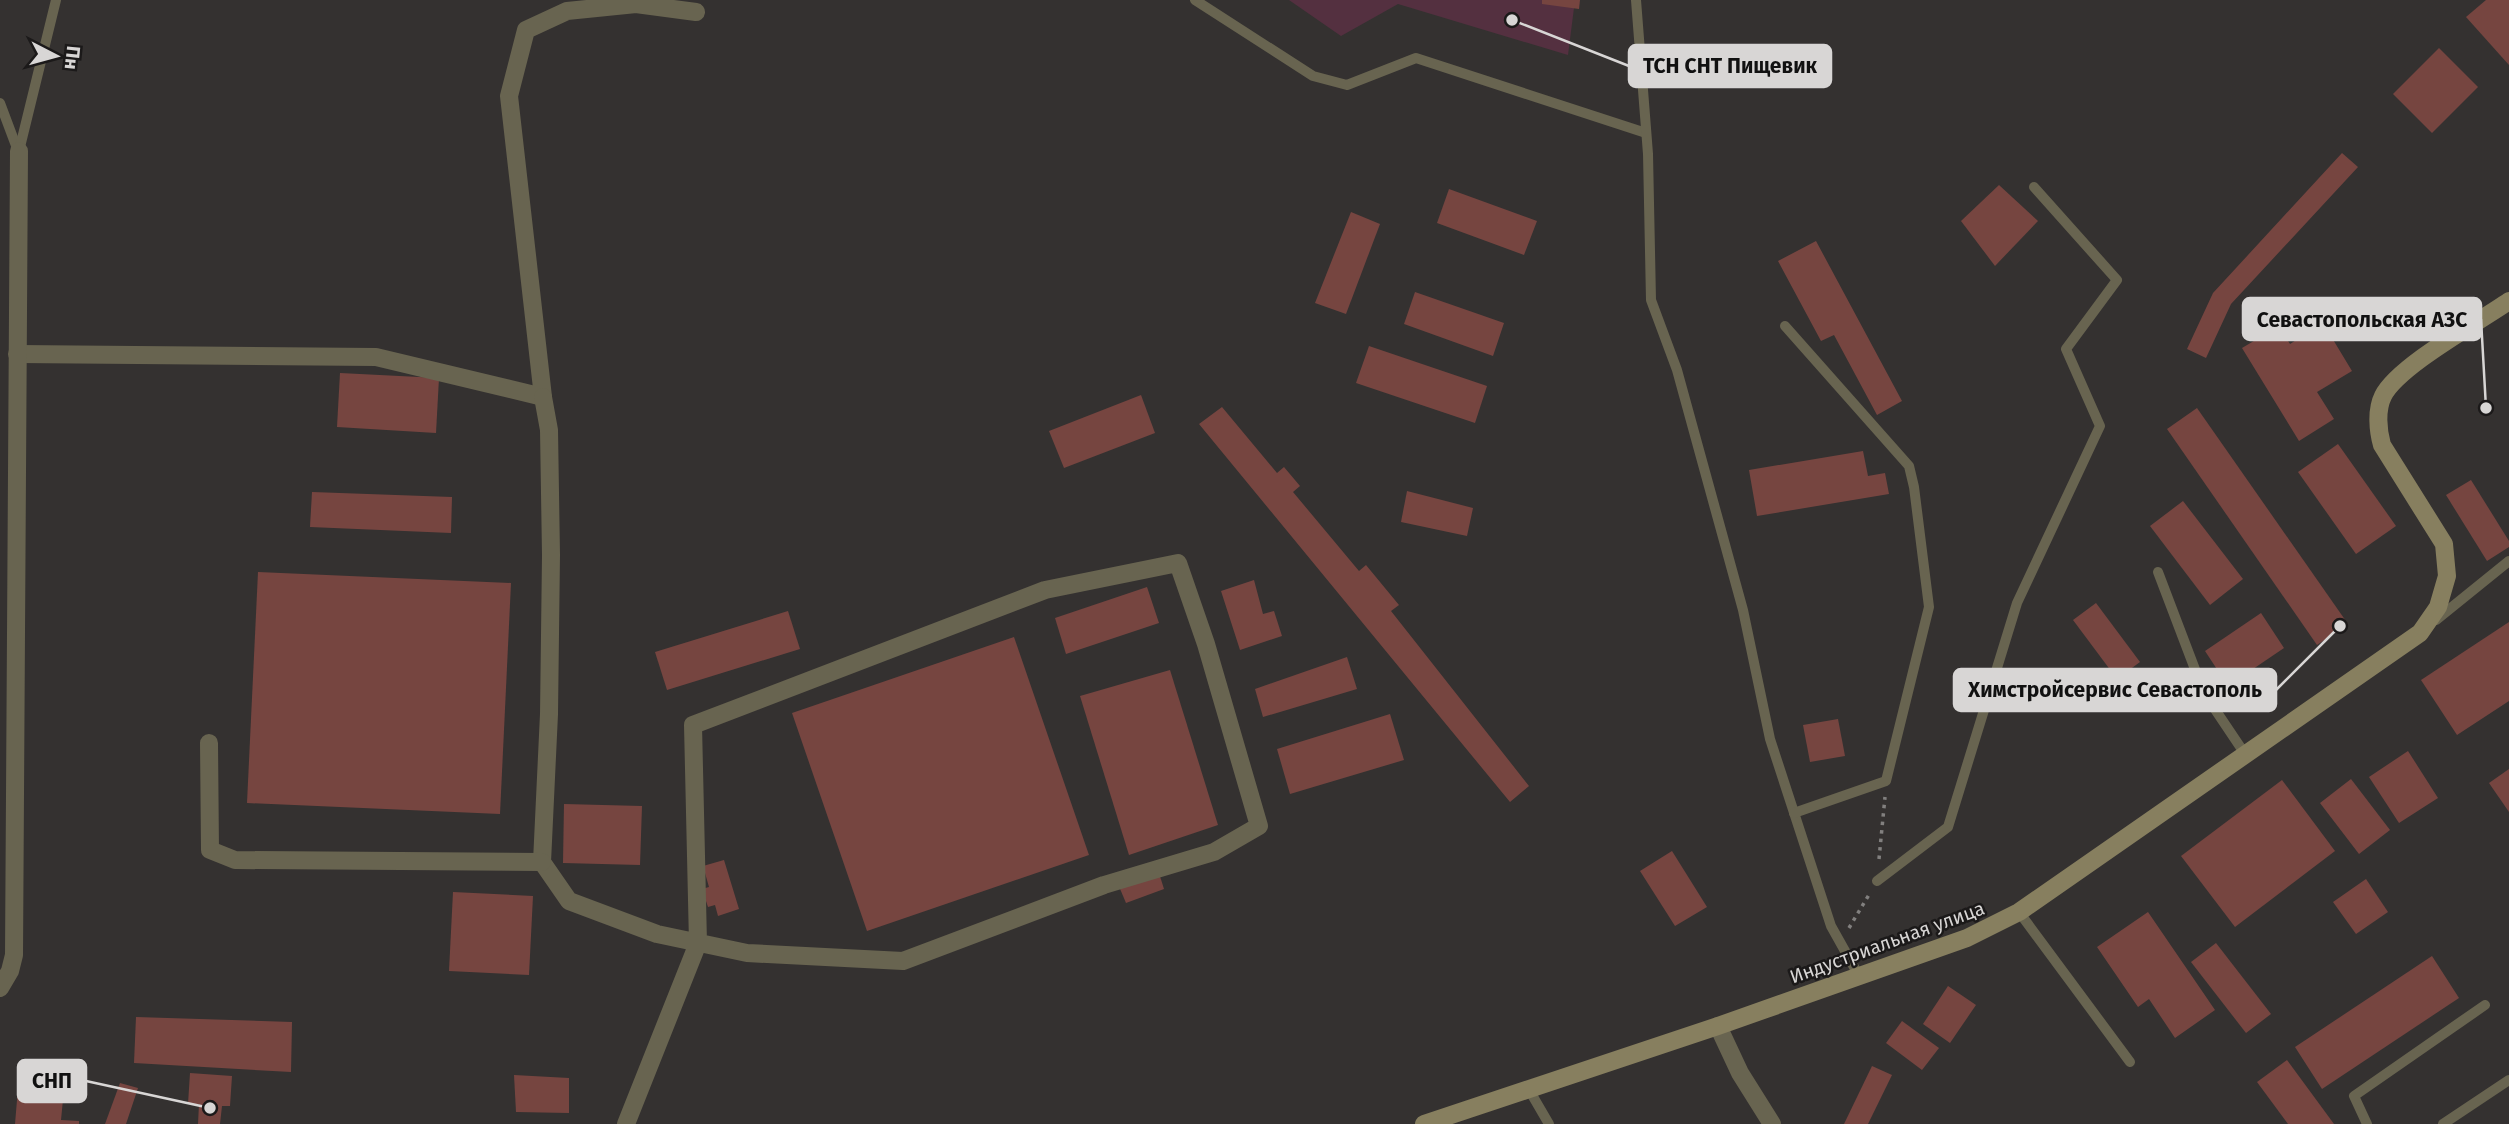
<svg xmlns="http://www.w3.org/2000/svg" width="2509" height="1124" font-family="'Fira Sans',sans-serif">
<style>
.green{fill:#543040}
.building{fill:#764540}
.lines{fill:none;stroke-linecap:round;stroke-linejoin:round}
.path{stroke:#82807f;stroke-width:3.5;stroke-dasharray:3.5 5;stroke-linecap:butt}
.service{stroke:#686450;stroke-width:10}
.minor{stroke:#686450;stroke-width:18}
.secondary{stroke:#877f5f;stroke-width:18}
.labels{text-anchor:middle;stroke-width:5;stroke-linejoin:round;paint-order:stroke}
.street-label{font-size:19px;fill:#d8d6d5;stroke:#1b1919}
.leader{fill:none;stroke:#d8d6d5;stroke-width:2.5}
.callout-dot{fill:#d8d6d5;stroke:#1b1919;stroke-width:2.5}
.callout{fill:#d8d6d5;stroke:#d8d6d5;stroke-width:2.5}
.callout-label{font-size:21px;text-anchor:middle;font-weight:bold;fill:#111}
</style>
<rect width="100%" height="100%" fill="#343130"/>
<polygon class="green" points="1289,0 1575,0 1568,55 1398,4 1341,36"/>
<g class="building">
<polygon points="1542,0 1580,0 1579,9 1542,4"/>
<polygon points="2486,0 2509,0 2509,65 2466,17"/>
<polygon points="2439,48 2478,87 2432,133 2393,94"/>
<polygon points="2342,153 2358,167 2231,304 2206,358 2187,349 2213,293"/>
<polygon points="1999,185 2038,221 1995,266 1961,221"/>
<polygon points="1449,189 1537,221 1524,255 1437,223"/>
<polygon points="1351,212 1380,224 1346,314 1315,303"/>
<polygon points="1816,241 1902,401 1877,415 1834,335 1821,341 1778,261"/>
<polygon points="1415,292 1504,323 1493,356 1404,324"/>
<polygon points="2323,323 2352,371 2317,392 2334,419 2299,441 2242,348 2279,326 2290,344"/>
<polygon points="1369,346 1487,386 1475,423 1356,383"/>
<polygon points="340,373 439,378 436,433 337,427"/>
<polygon points="1141,395 1155,433 1064,468 1049,431"/>
<polygon points="1222,407 1277,473 1284,467 1300,486 1293,492 1359,571 1366,565 1399,605 1391,611 1529,786 1510,802 1199,424"/>
<polygon points="2197,408 2348,624 2317,645 2167,429"/>
<polygon points="2338,444 2396,526 2356,554 2298,472"/>
<polygon points="1863,451 1868,476 1885,473 1889,494 1757,516 1749,470"/>
<polygon points="2471,480 2509,541 2509,547 2487,561 2446,495"/>
<polygon points="1407,491 1473,508 1467,536 1401,522"/>
<polygon points="312,492 452,497 451,533 310,527"/>
<polygon points="2183,501 2243,579 2210,605 2150,526"/>
<polygon points="258,572 511,583 500,814 247,803"/>
<polygon points="1254,580 1263,614 1274,611 1282,636 1240,650 1221,591"/>
<polygon points="1147,587 1159,623 1066,654 1055,618"/>
<polygon points="2096,603 2140,662 2117,679 2073,620"/>
<polygon points="788,611 800,649 667,690 655,652"/>
<polygon points="2261,613 2284,648 2228,686 2205,651"/>
<polygon points="2509,622 2509,701 2457,735 2421,680"/>
<polygon points="1014,637 1089,855 867,931 792,713"/>
<polygon points="1347,657 1357,689 1263,717 1255,689"/>
<polygon points="1170,670 1218,825 1129,855 1080,696"/>
<polygon points="1390,714 1404,760 1290,794 1277,749"/>
<polygon points="1838,719 1845,756 1810,762 1803,725"/>
<polygon points="2408,751 2438,798 2399,823 2369,777"/>
<polygon points="2509,769 2509,812 2489,783"/>
<polygon points="2351,779 2390,830 2359,854 2320,803"/>
<polygon points="2282,780 2335,851 2235,927 2181,856"/>
<polygon points="564,804 642,806 640,865 563,863"/>
<polygon points="1672,851 1707,907 1675,926 1640,871"/>
<polygon points="724,860 739,909 718,916 715,905 708,907 702,889 709,887 703,866"/>
<polygon points="1158,870 1164,889 1126,903 1118,884"/>
<polygon points="2366,879 2388,912 2356,934 2333,902"/>
<polygon points="453,892 533,896 529,975 449,971"/>
<polygon points="2148,912 2215,1010 2175,1038 2149,999 2138,1007 2097,947"/>
<polygon points="2216,943 2271,1014 2246,1033 2191,962"/>
<polygon points="2432,956 2459,998 2322,1089 2295,1047"/>
<polygon points="1948,986 1976,1005 1950,1043 1923,1024"/>
<polygon points="136,1017 292,1022 291,1072 134,1063"/>
<polygon points="1902,1021 1939,1048 1922,1070 1886,1043"/>
<polygon points="2287,1060 2334,1124 2288,1124 2257,1082"/>
<polygon points="1872,1066 1892,1075 1868,1124 1844,1124"/>
<polygon points="190,1073 232,1076 230,1106 222,1106 220,1124 198,1124 199,1104 188,1104"/>
<polygon points="514,1075 569,1078 569,1113 516,1112"/>
<polygon points="19,1076 65,1079 61,1120 79,1121 79,1124 15,1124"/>
<polygon points="120,1083 138,1088 126,1124 105,1124"/>
</g>
<g class="lines">
<g class="path">
<polyline points="1879,859 1885,797"/>
<polyline points="1849,928 1870,893"/>
</g>
<g class="service">
<polyline points="1195,0 1313,76 1347,85 1416,58 1646,133"/>
<polyline points="1636,0 1648,154 1651,300 1677,370 1743,610 1770,739 1831,926 1859,976"/>
<polyline points="0,103 18,151"/>
<polyline points="19,151 56,0"/>
<polyline points="1785,326 1909,466 1914,487 1929,607 1886,781 1794,813"/>
<polyline points="2158,572 2204,693 2245,754"/>
<polyline points="2436,620 2509,561"/>
<polyline points="1877,881 1948,827 2017,603 2100,426 2066,349 2117,280 2034,187"/>
<polyline points="2019,912 2130,1062"/>
<polyline points="1528,1088 1549,1124"/>
<polyline points="2367,1124 2354,1096 2485,1005"/>
<polyline points="2443,1124 2509,1080"/>
</g>
<g class="minor">
<polyline points="17,354 376,357 543,397 509,96 526,30 567,11 636,4 696,12"/>
<polyline points="543,397 549,430 551,555 549,714 542,862 569,901 657,934 747,953 903,961 1104,885 1214,852 1259,826 1206,644 1178,563 1045,590 693,725 698,943 626,1124"/>
<polyline points="209,743 210,850 235,860 542,862"/>
<polyline points="0,988 10,971 14,955 19,151"/>
<polyline points="1718,1026 1740,1073 1772,1124"/>
</g>
<path class="secondary" d="M1424 1124 1718 1026 1967 938 2019 912 2420 633 2438 607 2447 576 2444 544 2382 445C2378 431 2376 410 2383 396 2398 366 2479 322 2509 301"/>
</g>
<g class="labels">
<g class="street-label">
<text transform="translate(1887 942) rotate(-20)" y="7">Индустриальная улица</text>
</g>
</g>
<path class="leader" d="M1512 20L1629 66M2486 408L2481 319M2340 626L2276 690M210 1108L86 1081"/>
<g class="callout-dot">
<circle cx="1512" cy="20" r="7"/>
<circle cx="2486" cy="408" r="7"/>
<circle cx="2340" cy="626" r="7"/>
<circle cx="210" cy="1108" r="7"/>
</g>
<g class="callout">
<rect x="1629" y="45" width="202" height="42" rx="7"/>
<rect x="2243" y="298" width="238" height="42" rx="7"/>
<rect x="1954" y="669" width="322" height="42" rx="7"/>
<rect x="18" y="1060" width="68" height="42" rx="7"/>
</g>
<g class="callout-label">
<text x="1730" y="73">ТСН СНТ Пищевик</text>
<text x="2362" y="327">Севастопольская АЗС</text>
<text x="2115" y="697">Химстройсервис Севастополь</text>
<text x="52" y="1088">СНП</text>
</g>
<g transform="translate(56 56) rotate(96)" stroke="#1b1919" stroke-width="5" paint-order="stroke">
<path d="M0-5L12 26L0 18L-12 26Z" fill="#d8d6d5"/>
<text y="-10" font-size="19" font-weight="bold" text-anchor="middle" fill="#d8d6d5">Пн</text>
</g>
</svg>
